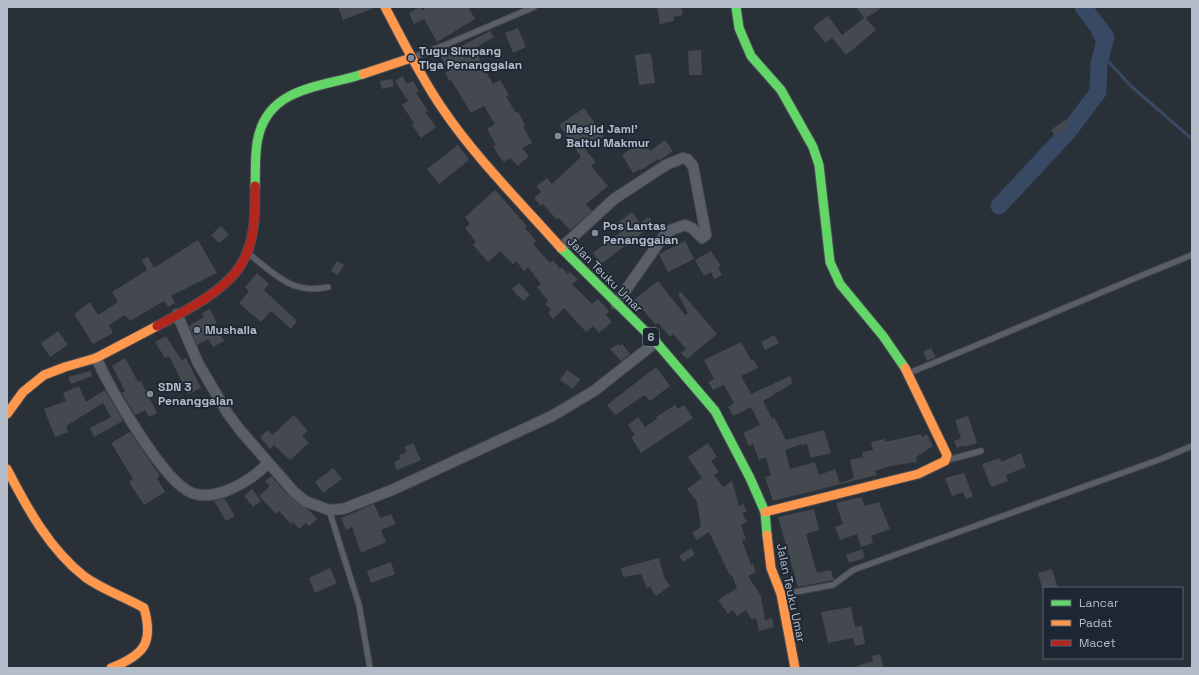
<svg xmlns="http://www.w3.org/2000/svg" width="1199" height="675" font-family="'Space Grotesk',sans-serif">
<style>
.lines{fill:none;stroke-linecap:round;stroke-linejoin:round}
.stream{stroke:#384963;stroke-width:3}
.river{stroke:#384963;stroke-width:17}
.building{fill:#444950}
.lane-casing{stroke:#484c53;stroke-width:7}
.street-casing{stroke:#484c53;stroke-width:12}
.fast-casing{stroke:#484c53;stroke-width:11}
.slow-casing{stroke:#484c53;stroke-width:11}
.jam-casing{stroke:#484c53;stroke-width:11}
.lane{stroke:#5a5e66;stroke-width:5}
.street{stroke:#5a5e66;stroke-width:10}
.fast{stroke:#63d668;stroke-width:9}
.slow{stroke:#ff974d;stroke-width:9}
.jam{stroke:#b3261e;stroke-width:9}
.poi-dot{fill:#848b96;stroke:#1d2633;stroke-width:1.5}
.labels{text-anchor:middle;stroke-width:3.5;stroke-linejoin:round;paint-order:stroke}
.shield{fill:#1d2633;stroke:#878f9c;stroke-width:1}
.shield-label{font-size:11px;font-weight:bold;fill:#b4bcc9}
.poi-label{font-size:12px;font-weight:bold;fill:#b4bcc9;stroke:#1d2633;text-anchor:start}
.street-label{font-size:12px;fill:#b4bcc9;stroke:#1d2633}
</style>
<rect width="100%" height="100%" fill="#2a3038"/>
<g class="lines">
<polyline class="stream" points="1080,7 1106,59 1131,86 1192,139"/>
<polyline class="river" points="999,206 1068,132 1098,92 1099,63 1106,37 1083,7"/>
</g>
<g class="building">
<polygon points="338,7 374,7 374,8 343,20"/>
<polygon points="420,7 422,10 427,7 468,7 475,19 437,42 424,19 414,24 409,13"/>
<polygon points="657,7 681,7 683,15 673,17 674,21 660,24"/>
<polygon points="856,7 883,7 866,18 876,30 846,55 832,38 825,43 813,27 828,16 842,35 864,18"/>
<polygon points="518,28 526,47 513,53 505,33"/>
<polygon points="490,31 494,37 475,48 482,65 493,84 500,80 509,95 506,96 516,113 518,112 525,125 523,126 532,143 522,148 529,156 518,166 510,158 504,162 498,155 493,146 496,145 487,129 495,124 484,106 471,113 451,80 449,81 445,72 448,71 441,57"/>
<polygon points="701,50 702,75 689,75 688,51"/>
<polygon points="651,53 655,83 639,85 635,55"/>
<polygon points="402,76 407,84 413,81 419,91 416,93 428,111 425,112 436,127 421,138 412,125 414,123 402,105 408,101 395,81"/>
<polygon points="392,79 394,86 382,89 380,81"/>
<polygon points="584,108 604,136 585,149 596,162 591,166 608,186 586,204 592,211 570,230 559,218 557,220 543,204 541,206 534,198 541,192 536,186 547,178 552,184 581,157 559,125"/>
<polygon points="1065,120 1069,126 1055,136 1051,130"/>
<polygon points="643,140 650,151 665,140 673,151 659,161 658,159 641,170 640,169 633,173 622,155"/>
<polygon points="458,145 469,160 439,184 427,169"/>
<polygon points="495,190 527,226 525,228 536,241 533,244 550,263 553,260 560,269 562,267 567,274 570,272 578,280 572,284 592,304 598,299 609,311 606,315 612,322 599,333 593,326 586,332 564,308 553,319 548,313 551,310 545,304 548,301 537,287 541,284 528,267 524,271 516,261 513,264 500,251 488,262 473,245 476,242 465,228 470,224 465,217"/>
<polygon points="632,212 640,223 649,217 654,224 601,264 593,253 621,232 616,224"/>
<polygon points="221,226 229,235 219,243 211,235"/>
<polygon points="198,240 217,273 171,296 175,303 168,307 164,301 130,321 125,315 109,325 113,333 93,344 74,314 90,302 98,315 118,302 112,292 147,270 142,260 148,257 154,268"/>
<polygon points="685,241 694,259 668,272 659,254"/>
<polygon points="711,251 721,266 718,268 722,275 714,279 711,272 704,276 695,260"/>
<polygon points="337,261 344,265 338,275 331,271"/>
<polygon points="257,273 269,284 264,290 297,321 291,329 271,311 261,322 239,303 249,291 245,287"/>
<polygon points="658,281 685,315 688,313 678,294 681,292 717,334 687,359 681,353 686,349 673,334 670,337 658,323 656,325 634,300"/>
<polygon points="519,283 530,295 523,301 512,289"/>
<polygon points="210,309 217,323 214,325 224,341 213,347 208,339 197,345 189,326 204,317 202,313"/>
<polygon points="58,331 68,345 50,357 41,343"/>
<polygon points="774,335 779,343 765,350 761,342"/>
<polygon points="166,336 182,361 186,358 201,388 188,394 169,356 165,358 155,342"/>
<polygon points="741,342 751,360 753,359 758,368 741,376 751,394 790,376 793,383 763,401 772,419 774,417 786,440 824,430 831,453 811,458 807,444 802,446 802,444 785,450 790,469 815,462 819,475 835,469 840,483 854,478 850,460 863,457 862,452 873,450 871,442 885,439 885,442 921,434 922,437 927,434 933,446 916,457 917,462 890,466 875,471 877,475 773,501 765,477 771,476 766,457 759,460 753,444 749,446 743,433 760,425 751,407 733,416 728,407 734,403 724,385 713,390 708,382 714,379 704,360"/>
<polygon points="618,344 620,346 622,344 630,354 621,361 610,349"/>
<polygon points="931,348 936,357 927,361 923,352"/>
<polygon points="125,358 138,382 141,381 157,413 149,417 145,410 135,415 122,393 125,391 112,366"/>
<polygon points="656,367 670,386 650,401 645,395 615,415 607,405"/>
<polygon points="567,370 580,379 573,389 560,380"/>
<polygon points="90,371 92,376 71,384 68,377"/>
<polygon points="79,386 86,402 105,390 123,421 94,437 90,428 111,417 103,403 66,426 68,432 55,437 44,409 66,401 63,393"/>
<polygon points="675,405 678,409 684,405 693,418 641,453 631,437 635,435 628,425 638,417 645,427 657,419 656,417"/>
<polygon points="294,415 308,431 302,436 309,443 290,460 274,445 270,449 260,437 268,430 272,435"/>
<polygon points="968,416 977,443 965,447 964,445 957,448 954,441 961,438 955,420"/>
<polygon points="130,432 160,476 157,478 165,492 144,505 129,482 133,479 111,443"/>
<polygon points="413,443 421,460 397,470 394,462 400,459 399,455 407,452 404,447"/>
<polygon points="708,443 717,457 711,461 719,472 714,475 723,487 732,481 739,506 743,504 747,511 742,513 747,522 741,525 746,539 742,541 751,565 753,564 756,572 748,576 761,596 765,620 772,618 774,627 759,631 756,618 752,620 746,610 737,616 733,610 728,614 718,600 737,588 732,575 730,576 709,532 697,540 692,533 701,527 697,502 687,489 702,478 688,457"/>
<polygon points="1021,453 1026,467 1006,475 1008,481 991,487 982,464 1000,458 1001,462"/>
<polygon points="333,468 342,479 323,493 315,482"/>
<polygon points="964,473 973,496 966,499 963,492 952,496 945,478"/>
<polygon points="271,476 290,497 308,509 317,519 309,526 306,523 299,529 293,522 291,524 279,511 276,514 259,496 270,486 265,481"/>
<polygon points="252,489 261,501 253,507 244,496"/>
<polygon points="861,497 865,506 879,502 890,529 871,536 873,543 861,547 857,534 840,540 835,527 843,524 836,503"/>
<polygon points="224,498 235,516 226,521 214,501"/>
<polygon points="374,504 380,518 391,514 396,524 381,530 386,542 361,553 352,527 346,530 341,518"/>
<polygon points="814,509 819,530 806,534 817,573 831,570 834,580 798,587 778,517"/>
<polygon points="691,548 695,554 683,562 679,556"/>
<polygon points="862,549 865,558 849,563 846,555"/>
<polygon points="659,558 664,577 670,586 656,596 650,587 647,588 641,574 623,577 621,568"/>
<polygon points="391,562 395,574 371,583 367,571"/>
<polygon points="330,568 337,583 315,593 309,578"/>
<polygon points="1052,569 1058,588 1042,588 1038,573"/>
<polygon points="851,607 855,627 862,626 865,644 855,646 853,638 828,643 821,612"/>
<polygon points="880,654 884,668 858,668 857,666 873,661 872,656"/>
</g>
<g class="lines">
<defs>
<g id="lane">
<polyline points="414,57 445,45 534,7"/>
<path d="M249 254C275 274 292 295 328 287"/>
<path d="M909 373C1004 335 1097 293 1192 255"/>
<polyline points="948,460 981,451"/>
<polyline points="329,510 359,605 370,668"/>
<polyline points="784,594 833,585 853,570 1161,459 1192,446"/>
</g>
<g id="street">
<polyline points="561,248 614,199 666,165 683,158 687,159 693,166 706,235 702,238 692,228 685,225 671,230 663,237 616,304"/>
<polyline points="177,314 198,363 228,414 240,430 294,492 305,501 329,510 343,509 392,490 552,416 594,391 656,342"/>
<path d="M96 358C110 388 163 482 192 493 217 502 252 480 268 463"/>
</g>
<g id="fast">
<polyline points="736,7 739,28 751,56 781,90 813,147 819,165 830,262 840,284 883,336 905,368"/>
<path d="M255 186C256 169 254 150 259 134 272 86 324 87 363 74"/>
<polyline points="561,248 656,342 715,411 750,478 765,512 767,535"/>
</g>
<g id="slow">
<path d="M385 7C403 41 420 76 442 108 475 157 521 203 561 248"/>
<polyline points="363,74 411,58"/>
<polyline points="7,414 23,392 44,375 65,367 96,358 157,326"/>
<path d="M7 469C27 508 50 550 85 577 103 590 125 597 144 608 154 643 144 655 111 668"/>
<polyline points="765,512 918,474 945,461 947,455 905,368"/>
<polyline points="767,535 771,568 781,594 795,668"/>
</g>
<path id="jam" d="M157 326C185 311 228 290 243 261 256 238 255 210 255 186"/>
</defs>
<use href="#lane" class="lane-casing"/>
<use href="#street" class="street-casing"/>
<use href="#fast" class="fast-casing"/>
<use href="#slow" class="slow-casing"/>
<use href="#jam" class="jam-casing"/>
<use href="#lane" class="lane"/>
<use href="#street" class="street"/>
<use href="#fast" class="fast"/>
<use href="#slow" class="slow"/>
<use href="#jam" class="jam"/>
</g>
<g class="poi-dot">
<circle cx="411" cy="58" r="4"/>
<circle cx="558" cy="136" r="4"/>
<circle cx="595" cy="233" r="4"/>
<circle cx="197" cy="330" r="4"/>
<circle cx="150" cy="394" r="4"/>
</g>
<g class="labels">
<rect class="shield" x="643" y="328" width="16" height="18" rx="3"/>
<g class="shield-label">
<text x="651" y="341">6</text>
</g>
<g class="poi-label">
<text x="419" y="55">Tugu Simpang<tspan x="419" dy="14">Tiga Penanggalan</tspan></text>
<text x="566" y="133">Mesjid Jami'<tspan x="566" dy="14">Baitul Makmur</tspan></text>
<text x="603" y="230">Pos Lantas<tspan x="603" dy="14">Penanggalan</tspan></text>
<text x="205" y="334">Mushalla</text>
<text x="158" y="391">SDN 3<tspan x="158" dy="14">Penanggalan</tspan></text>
</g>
<g class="street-label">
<text transform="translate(605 275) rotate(45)" y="4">Jalan Teuku Umar</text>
<text transform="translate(791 593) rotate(78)" y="4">Jalan Teuku Umar</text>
</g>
</g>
<rect width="1199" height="675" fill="none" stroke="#b4bcc9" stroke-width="16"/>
<rect x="1043" y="587" width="140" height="72" fill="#1d2633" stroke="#59626f"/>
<rect x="1051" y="600" width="20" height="6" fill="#63d668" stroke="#59626f"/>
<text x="1079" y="607" font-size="12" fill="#b4bcc9">Lancar</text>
<rect x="1051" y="620" width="20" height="6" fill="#ff974d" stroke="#59626f"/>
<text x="1079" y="627" font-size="12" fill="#b4bcc9">Padat</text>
<rect x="1051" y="640" width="20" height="6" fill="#b3261e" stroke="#59626f"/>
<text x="1079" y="647" font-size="12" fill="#b4bcc9">Macet</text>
</svg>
